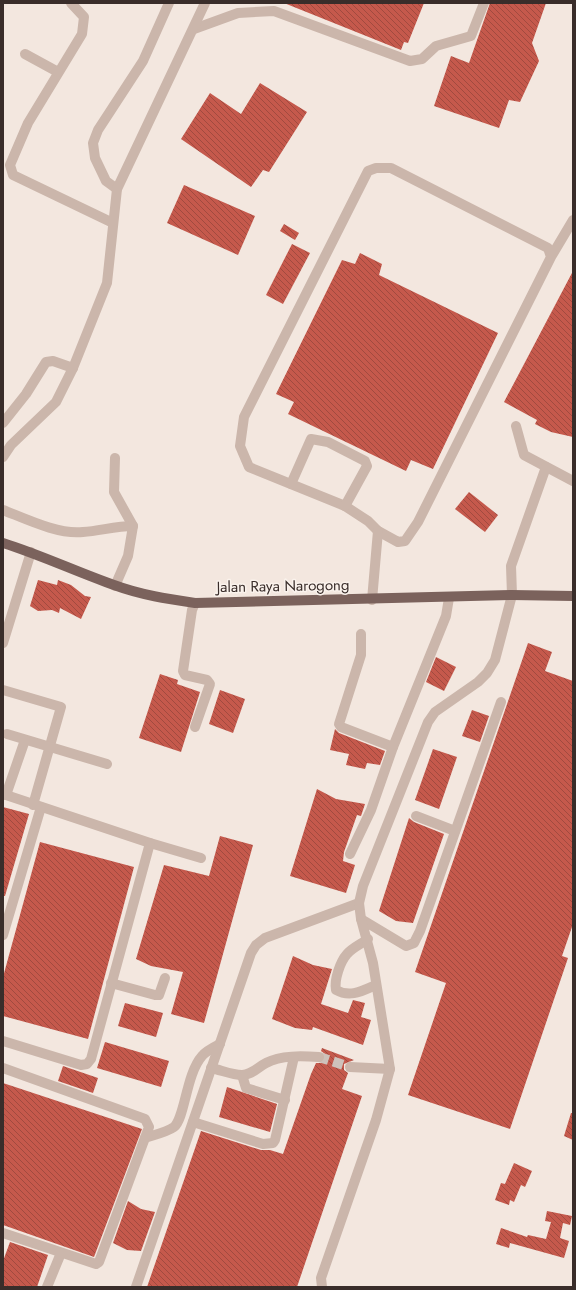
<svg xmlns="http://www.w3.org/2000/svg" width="576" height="1290" font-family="Jost,sans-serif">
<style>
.building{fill:url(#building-back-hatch)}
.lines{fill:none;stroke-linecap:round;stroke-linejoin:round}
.minor-tunnel{stroke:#cec2bb;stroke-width:10;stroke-dasharray:10 5;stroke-linecap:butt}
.minor{stroke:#cbb6ab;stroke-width:10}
.major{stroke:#7b625c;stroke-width:10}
.labels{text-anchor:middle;stroke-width:3;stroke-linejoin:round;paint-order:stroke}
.street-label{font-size:15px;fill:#392d2a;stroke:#faf2ec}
</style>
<defs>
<pattern id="building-back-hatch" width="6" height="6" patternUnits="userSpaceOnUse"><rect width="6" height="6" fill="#c5594c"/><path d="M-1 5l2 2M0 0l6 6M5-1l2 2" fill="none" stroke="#a14a3f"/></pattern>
</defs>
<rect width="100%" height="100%" fill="#f3e7df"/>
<g class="building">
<polygon points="284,3 424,3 408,43 404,42 401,50"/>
<polygon points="490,3 546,3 532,43 539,61 520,102 509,100 499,128 434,106 451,56 469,63"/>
<polygon points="260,83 307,112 269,172 263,170 251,187 181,139 210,93 241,114"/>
<polygon points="184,185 255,216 238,255 167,223"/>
<polygon points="284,224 299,233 295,240 280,231"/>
<polygon points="292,244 310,253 283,304 266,295"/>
<polygon points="360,253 382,264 379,275 498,333 433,469 411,460 406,471 288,414 294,402 276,394 342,260 355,264"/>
<polygon points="573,271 573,437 551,432 535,424 537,420 504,402"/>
<polygon points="469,492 498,515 485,532 455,509"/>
<polygon points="38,580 57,585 58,580 71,585 85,596 91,597 81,619 60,608 59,613 52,610 38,611 30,606"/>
<polygon points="528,643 552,652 545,671 573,681 573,924 562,956 568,958 510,1129 408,1095 446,983 415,972"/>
<polygon points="436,657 456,667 444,691 426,682"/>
<polygon points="160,674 178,680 177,684 200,692 181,752 139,738"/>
<polygon points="220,690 245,699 233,733 209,724"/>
<polygon points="472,710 489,716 480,742 462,736"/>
<polygon points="335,729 339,733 385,751 380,765 367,763 365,769 346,765 349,754 330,750"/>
<polygon points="433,749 457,757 439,809 415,800"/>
<polygon points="317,789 336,799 365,804 361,816 357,815 344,852 343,861 355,865 346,893 290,876"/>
<polygon points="3,807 29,814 5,896 3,896"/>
<polygon points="409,818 414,822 444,834 413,923 396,921 379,911"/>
<polygon points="220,836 253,845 204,1023 171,1014 183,972 151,966 136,959 164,865 209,876"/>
<polygon points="40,842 134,867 88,1039 3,1016 3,977"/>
<polygon points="293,956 313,965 332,969 321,1004 348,1013 353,1000 365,1003 361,1017 371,1020 363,1045 313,1027 312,1030 295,1028 272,1019"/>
<polygon points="125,1003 163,1013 156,1037 118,1026"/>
<polygon points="105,1042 169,1061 161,1087 97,1068"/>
<polygon points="322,1048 354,1060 344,1064 344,1070 348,1073 342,1089 362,1096 297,1287 147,1287 201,1131 261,1150 270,1150 283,1154 311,1074 316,1063 322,1063 325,1060 325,1054 321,1051"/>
<polygon points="63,1066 98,1078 93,1093 58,1081"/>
<polygon points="3,1083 142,1129 94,1257 3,1225"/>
<polygon points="227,1087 277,1104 270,1132 219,1117"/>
<polygon points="571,1113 573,1113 573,1140 564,1136"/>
<polygon points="514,1163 532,1171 525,1187 521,1185 514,1202 510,1200 509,1205 495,1200 501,1183 505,1184"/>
<polygon points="128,1201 141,1209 155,1212 141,1251 127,1250 113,1243"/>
<polygon points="547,1211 572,1216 570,1225 563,1223 560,1238 569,1241 564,1258 510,1243 509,1248 496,1244 501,1228 527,1237 528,1235 546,1239 551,1222 545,1221"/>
<polygon points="10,1242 48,1255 37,1287 3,1287 3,1261"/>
</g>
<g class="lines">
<polyline class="minor-tunnel" points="319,1057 350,1067"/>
<g class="minor">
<polyline points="71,3 84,17 82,34 28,123 10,165 13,175 113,223"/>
<polyline points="194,29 238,13 274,11 410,61 422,59 436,46 471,36 484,3"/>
<polyline points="25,54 58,72"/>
<polyline points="117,189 106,181 95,158 93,143 98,130 143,61 169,3"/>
<polyline points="551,257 548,248 391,168 376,168 368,171 244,417 240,446 249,467 345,506 368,521 378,531 398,542 405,541 418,522 551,257 573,220"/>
<polyline points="3,423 26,394 46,362 53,361 73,368"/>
<polyline points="516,426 524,455 573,481"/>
<polyline points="3,457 11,445 56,402 73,368 107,283 117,189 205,3"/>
<polyline points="115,458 114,492 133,526 128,556 115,586"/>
<polyline points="291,484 311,439 328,442 365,461 367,466 345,506"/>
<path d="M3 510C26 519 59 535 83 532 100 531 115 526 133 526"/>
<polyline points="372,600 378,531"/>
<polyline points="195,603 192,610 183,671 185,675 207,680 210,684 195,727"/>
<polyline points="361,634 361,655 339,724 341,727 393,747"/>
<polyline points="3,643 31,552"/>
<polyline points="3,690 61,707 33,805"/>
<polyline points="7,734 107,764"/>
<polyline points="3,794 150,843 201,858"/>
<polyline points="6,795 25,740"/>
<polyline points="416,816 455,831"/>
<polyline points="350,854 371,810 393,747 446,616 449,598"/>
<polyline points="361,919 406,946 414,943 420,931 501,702"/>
<polyline points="3,935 41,807"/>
<path d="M368 939C361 944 352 948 347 954 340 962 334 980 336 990 350 998 362 991 376 985"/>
<polyline points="111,983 155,995 159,995 165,978"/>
<polyline points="3,1041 81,1065 87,1064 91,1059 150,843"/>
<polyline points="350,1067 390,1069"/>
<polyline points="3,1068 145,1119 149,1127 99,1262 96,1264 3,1233"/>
<path d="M211 1068C221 1070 232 1075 242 1075 252 1075 258 1067 266 1063 281 1055 302 1056 319 1057"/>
<polyline points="242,1075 246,1088 285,1100"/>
<polyline points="193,1122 263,1144 273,1143 275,1140 294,1057"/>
<path d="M145 1138C154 1135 167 1132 174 1127 185 1118 186 1074 202 1056 206 1051 214 1047 220 1044"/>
<polyline points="47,1287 61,1253"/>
<polyline points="136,1287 251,953 256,945 265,938 359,903 363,886 428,722 435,712 478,682 487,673 495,660 512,595 511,566 546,467"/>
<polyline points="322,1287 321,1278 376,1120 390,1069 373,963 361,919 359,903"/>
</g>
<path class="major" d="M3 543C41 555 77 572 114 585 141 595 168 599 195 603L512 595 573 596"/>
</g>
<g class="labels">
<g class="street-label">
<text transform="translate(283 586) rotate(-1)" y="5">Jalan Raya Narogong</text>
</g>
</g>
<rect width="576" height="1290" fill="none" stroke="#392d2a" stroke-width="8"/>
</svg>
